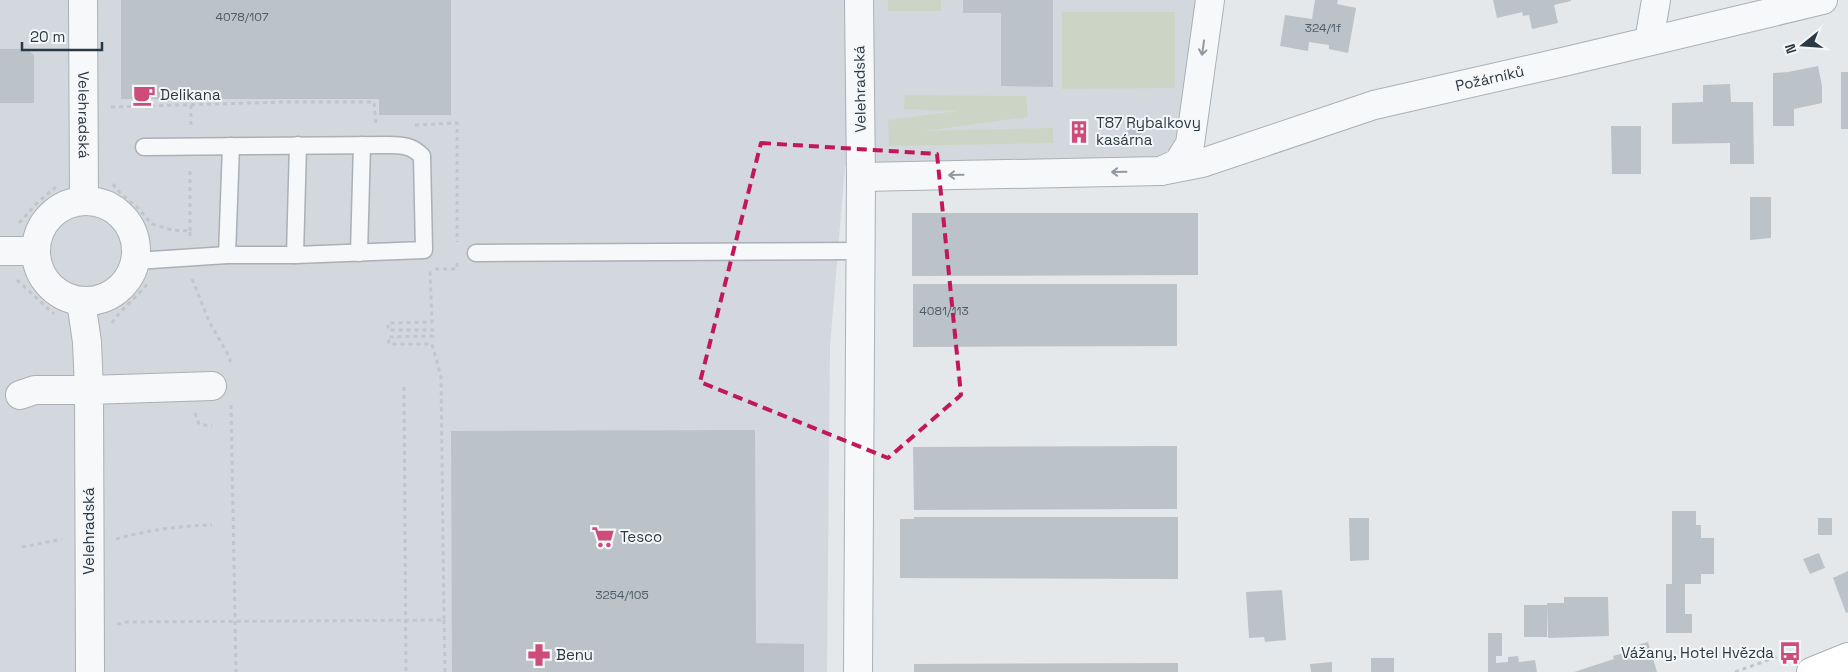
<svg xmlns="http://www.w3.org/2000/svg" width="1848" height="672" font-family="'Space Grotesk',sans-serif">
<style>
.built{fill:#d2d8dd}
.green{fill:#ccd5c5}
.building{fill:#bbc3c9}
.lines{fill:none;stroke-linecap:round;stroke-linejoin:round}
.service-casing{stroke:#a9b0b6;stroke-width:19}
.minor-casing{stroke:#a9b0b6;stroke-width:30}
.secondary-casing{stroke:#a9b0b6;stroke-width:30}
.path{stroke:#c2c6cb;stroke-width:3;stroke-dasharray:4 4;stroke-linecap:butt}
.service{stroke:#f7f8fa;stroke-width:16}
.minor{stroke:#f7f8fa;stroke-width:28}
.secondary{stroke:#fff;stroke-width:28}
.oneway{stroke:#91989f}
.marked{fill:none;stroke:#c2185b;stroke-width:4;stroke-dasharray:10 6;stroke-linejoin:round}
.labels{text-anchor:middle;stroke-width:4;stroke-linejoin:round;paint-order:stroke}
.number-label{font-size:12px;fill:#4f5c65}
.street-label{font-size:15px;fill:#2b3944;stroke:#f4f7f9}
.poi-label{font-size:15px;fill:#2b3944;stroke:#f4f7f9;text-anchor:start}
</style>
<rect width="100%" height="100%" fill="#e4e8eb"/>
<polygon class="built" points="0,0 1199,0 1179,143 1156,158 845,166 830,346 827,672 0,672"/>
<g class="green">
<rect x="888" y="0" width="53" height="11"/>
<polygon points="1062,12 1175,12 1175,88 1062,89"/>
<polygon points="905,95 1026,96 1028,117 925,131 1053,128 1053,143 889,146 888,120 958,111 904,109"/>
</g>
<g class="building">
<polygon points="121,0 451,0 451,115 379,115 379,99 121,99"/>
<polygon points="963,0 1053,0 1053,87 1001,86 1001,13 963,13"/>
<polygon points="1315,0 1338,0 1337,4 1356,8 1348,53 1329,49 1329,45 1309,42 1308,51 1280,46 1285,15 1312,19"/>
<polygon points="1493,0 1571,0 1571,1 1554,5 1558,23 1532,29 1529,15 1523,16 1522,12 1497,18"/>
<polygon points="0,49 27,49 34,55 34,103 0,103"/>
<polygon points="1818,66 1822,86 1822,103 1794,109 1794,126 1773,126 1773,73 1788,72"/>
<rect x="1841" y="72" width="7" height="57"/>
<polygon points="1730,84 1731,102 1753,102 1754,164 1730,164 1730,143 1672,144 1672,103 1703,102 1703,85"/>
<rect x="1128" y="124" width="13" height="12"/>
<polygon points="1611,126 1641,126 1641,174 1612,174"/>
<rect x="1071" y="127" width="16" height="10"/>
<polygon points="1750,197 1771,197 1771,238 1750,240"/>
<polygon points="912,213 1198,213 1198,275 912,276"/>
<polygon points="913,284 1177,284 1177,346 913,347"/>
<polygon points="755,430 756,643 804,644 804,672 452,672 451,431"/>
<polygon points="1177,446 1177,509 914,510 913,447"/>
<polygon points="1672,511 1696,511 1696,525 1701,525 1701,538 1714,538 1714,574 1701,574 1701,584 1685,584 1685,614 1692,614 1692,633 1666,633 1666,584 1672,584"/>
<polygon points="914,517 1178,517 1178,579 900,578 900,519 914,519"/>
<polygon points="1349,518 1369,518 1369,560 1350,561"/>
<rect x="1818" y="518" width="14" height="17"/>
<polygon points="1819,553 1825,568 1810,574 1803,559"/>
<polygon points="1848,571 1848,612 1846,613 1833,578"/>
<polygon points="1282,590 1286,640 1265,642 1264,637 1249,638 1246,592"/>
<polygon points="1564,597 1608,597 1609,636 1548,638 1547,603 1564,603"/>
<rect x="1524" y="605" width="23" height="32"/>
<polygon points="1488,633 1502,633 1502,656 1496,656 1496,663 1508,662 1508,657 1518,656 1519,662 1535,660 1537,672 1488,672"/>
<polygon points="1648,642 1657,672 1574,672 1614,659 1613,656 1638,649 1637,645"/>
<rect x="1371" y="658" width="23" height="14"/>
<polygon points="1332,662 1332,672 1311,672 1310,664"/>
<polygon points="1178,663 1178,672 914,672 914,664"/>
</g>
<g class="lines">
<defs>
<g id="service">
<polyline points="359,253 362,145"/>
<polyline points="476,253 861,251"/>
<polyline points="227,255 231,146"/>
<polyline points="295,255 298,145"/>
<path d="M136 261 227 255H295L424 250 422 156C412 146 403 145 388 145L144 147"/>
</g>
<g id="minor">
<path id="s1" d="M83 0 84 200"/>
<polyline points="1649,41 1656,0"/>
<path id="s2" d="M1161 171 1202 163 1374 105 1563 62 1823 0"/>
<polyline points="861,177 1161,171 1178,163 1190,144 1210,0"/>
<circle cx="86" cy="251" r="50"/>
<polyline points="0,251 36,251"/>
<polyline points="20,395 35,390 89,390 87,342 81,301"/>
<polyline points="90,672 89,390 212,386"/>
<polyline points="858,672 861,177 859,0"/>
</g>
<polyline id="secondary" points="1811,672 1848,657"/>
</defs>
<use href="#service" class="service-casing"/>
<use href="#minor" class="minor-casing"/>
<use href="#secondary" class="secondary-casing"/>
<g class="path">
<polyline points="191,105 191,125"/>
<polyline points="111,107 286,102 374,102 376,125"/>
<polyline points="415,125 457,123 457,242"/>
<polyline points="113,184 121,194 137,207 152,224 172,230 190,231 190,236"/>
<polyline points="19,223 38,202 56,187"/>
<polyline points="190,231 190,167"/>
<polyline points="435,269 457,269 457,263"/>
<polyline points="192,279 210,323 230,358 230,366"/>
<polyline points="17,280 54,314"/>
<path d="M112 323C122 308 137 297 148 283"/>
<polyline points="404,387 406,672"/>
<polyline points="231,405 236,672"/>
<polyline points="195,413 199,424 212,426"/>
<path d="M116 539C148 530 179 526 212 525"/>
<polyline points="22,547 62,539"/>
<polyline points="444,620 445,672"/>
<polyline points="117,624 127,622 444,620 441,377 432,344 389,344 388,337 433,336 433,330 388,330 388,323 432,322 430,271"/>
<polyline points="1735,672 1793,651"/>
</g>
<use href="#service" class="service"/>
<use href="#minor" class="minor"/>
<use href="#secondary" class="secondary"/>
</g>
<defs><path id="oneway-shaft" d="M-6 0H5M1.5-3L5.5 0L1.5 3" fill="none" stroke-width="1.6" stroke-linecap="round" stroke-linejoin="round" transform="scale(1.25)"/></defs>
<g class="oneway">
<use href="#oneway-shaft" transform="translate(1203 48) rotate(98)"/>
<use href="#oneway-shaft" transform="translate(1119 172) rotate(179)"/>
<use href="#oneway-shaft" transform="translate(956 175) rotate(179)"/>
</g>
<path class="marked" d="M761 143 937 154 961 395 888 458 700 382Z"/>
<defs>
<symbol id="cafe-bare" viewBox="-9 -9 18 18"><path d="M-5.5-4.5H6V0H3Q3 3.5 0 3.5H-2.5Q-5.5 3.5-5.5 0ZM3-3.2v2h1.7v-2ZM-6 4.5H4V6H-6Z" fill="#cd4c79" stroke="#f4f7f9" stroke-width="2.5" paint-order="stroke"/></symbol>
<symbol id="building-bare" viewBox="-9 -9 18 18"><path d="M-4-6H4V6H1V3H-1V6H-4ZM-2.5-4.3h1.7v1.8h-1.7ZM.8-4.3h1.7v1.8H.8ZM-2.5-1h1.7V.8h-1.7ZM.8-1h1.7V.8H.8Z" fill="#cd4c79" stroke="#f4f7f9" stroke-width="2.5" paint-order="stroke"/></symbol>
<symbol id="supermarket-bare" viewBox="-9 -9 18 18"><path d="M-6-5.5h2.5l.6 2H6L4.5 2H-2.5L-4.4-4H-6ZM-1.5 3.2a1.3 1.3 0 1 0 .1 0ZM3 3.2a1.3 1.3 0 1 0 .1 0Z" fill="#cd4c79" stroke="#f4f7f9" stroke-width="2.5" paint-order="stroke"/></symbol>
<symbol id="bus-bare" viewBox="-9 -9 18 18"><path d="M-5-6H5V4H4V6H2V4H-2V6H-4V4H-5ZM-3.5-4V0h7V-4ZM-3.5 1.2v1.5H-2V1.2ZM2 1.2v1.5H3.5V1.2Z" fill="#cd4c79" stroke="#f4f7f9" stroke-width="2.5" paint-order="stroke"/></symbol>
<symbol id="pharmacy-bare" viewBox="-9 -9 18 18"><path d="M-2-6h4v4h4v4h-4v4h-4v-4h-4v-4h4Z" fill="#cd4c79" stroke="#f4f7f9" stroke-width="2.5" paint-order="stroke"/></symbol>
</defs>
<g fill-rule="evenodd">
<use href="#cafe-bare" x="128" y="79" width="32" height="32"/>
<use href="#building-bare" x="1063" y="116" width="32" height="32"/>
<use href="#supermarket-bare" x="587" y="521" width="32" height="32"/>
<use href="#bus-bare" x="1774" y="637" width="32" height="32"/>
<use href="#pharmacy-bare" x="523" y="639" width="32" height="32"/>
</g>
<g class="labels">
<g class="number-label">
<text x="242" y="21">4078/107</text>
<text x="1323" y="32">324/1f</text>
<text x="944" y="315">4081/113</text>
<text x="622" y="599">3254/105</text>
</g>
<g class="street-label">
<text dy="5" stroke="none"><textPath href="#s2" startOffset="342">Požárníků</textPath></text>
<text transform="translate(860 89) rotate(-91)" y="5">Velehradská</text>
<text dy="5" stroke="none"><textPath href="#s1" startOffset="115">Velehradská</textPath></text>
<text transform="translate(89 531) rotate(-90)" y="5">Velehradská</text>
</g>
<g class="poi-label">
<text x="160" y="100">Delikana</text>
<text x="1096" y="128">T87 Rybalkovy<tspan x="1096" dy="17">kasárna</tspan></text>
<text x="620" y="542">Tesco</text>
<text x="1774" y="658" text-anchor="end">Vážany, Hotel Hvězda</text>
<text x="556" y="660">Benu</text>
</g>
</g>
<g transform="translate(1803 45) rotate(253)" stroke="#f4f7f9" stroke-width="4" paint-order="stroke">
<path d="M0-4L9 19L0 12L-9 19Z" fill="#2b3944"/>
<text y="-8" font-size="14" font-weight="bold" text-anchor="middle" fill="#2b3944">N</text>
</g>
<path d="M22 42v8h80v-8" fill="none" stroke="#2b3944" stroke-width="2.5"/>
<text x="30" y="42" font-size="15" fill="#2b3944" stroke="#f4f7f9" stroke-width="4" paint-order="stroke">20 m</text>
</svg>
